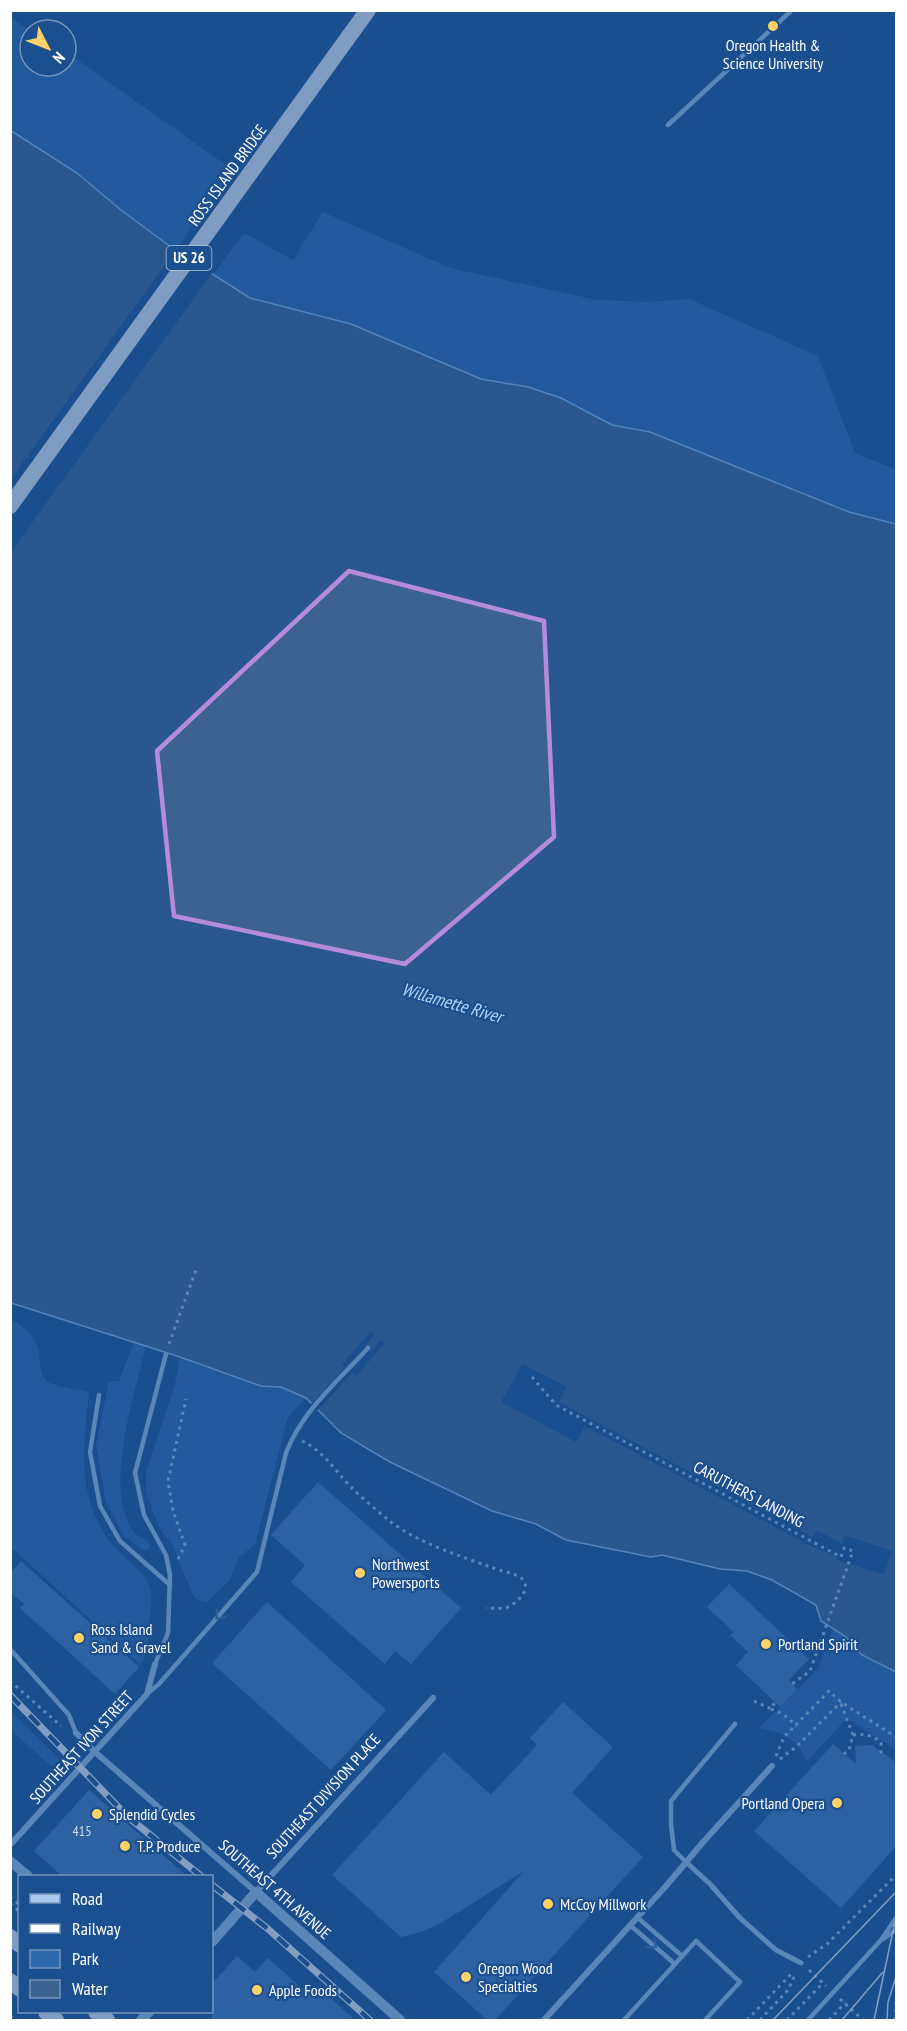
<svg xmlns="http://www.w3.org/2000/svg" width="907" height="2031" font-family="'PT Sans Narrow',sans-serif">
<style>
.green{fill:#2e69ad}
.water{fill:#3c6290;stroke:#9cc4f0;stroke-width:1.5}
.pier{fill:#1b4f8f}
.building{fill:#4478b7}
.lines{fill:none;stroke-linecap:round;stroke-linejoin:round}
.path{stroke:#a9c9ee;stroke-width:3;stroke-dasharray:3 4.5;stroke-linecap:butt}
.service{stroke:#a9c9ee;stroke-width:4.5}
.pedestrian{stroke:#a9c9ee;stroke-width:5}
.minor{stroke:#a9c9ee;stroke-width:6}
.tertiary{stroke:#a9c9ee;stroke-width:10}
.trunk{stroke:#f8faff;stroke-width:16}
.tram{stroke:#fff;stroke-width:1.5}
.rail-casing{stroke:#fff;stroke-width:7}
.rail{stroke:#1b4f8f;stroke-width:4.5;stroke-dasharray:14;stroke-linecap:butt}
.oneway{stroke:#4674ac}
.marked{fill:none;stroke:#b68bdc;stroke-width:4.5;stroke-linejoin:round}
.poi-dot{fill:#ffd166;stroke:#1b4f8f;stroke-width:2}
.labels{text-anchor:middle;stroke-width:4.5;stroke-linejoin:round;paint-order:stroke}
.number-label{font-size:14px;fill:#d0dded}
.shield{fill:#1b4f8f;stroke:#bbcadd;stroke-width:1.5}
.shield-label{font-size:15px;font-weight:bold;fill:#fff}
.poi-label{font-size:16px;fill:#fff;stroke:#1b4f8f;text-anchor:start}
.street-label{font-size:16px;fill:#fff;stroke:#1b4f8f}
.water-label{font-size:18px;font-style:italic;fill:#b5d3f5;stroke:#1b4f8f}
</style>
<rect width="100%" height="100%" fill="#1b4f8f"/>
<g class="green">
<polygon points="10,18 30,30 30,66 66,66 66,52 233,170 175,250 121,210 77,173 11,130"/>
<polygon points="323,212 450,268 597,300 649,302 689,299 818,356 855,453 896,470 896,524 849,512 650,432 612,425 561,398 528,387 481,379 351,324 250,298 213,275 244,233 293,260"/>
<path d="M11 1319C22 1326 32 1333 37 1346 42 1358 36 1377 52 1384 63 1388 77 1389 89 1392 85 1433 78 1474 94 1514 100 1527 108 1541 119 1552 129 1562 144 1572 149 1585 154 1599 150 1616 149 1631 148 1644 149 1654 140 1665L11 1547Z"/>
<path d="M134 1342 146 1346C135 1392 102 1492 134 1532 138 1537 145 1539 149 1543V1548L145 1551 123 1535 106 1502 96 1446 109 1381H119Z"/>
<polygon points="180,1357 261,1386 281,1387 306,1398 288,1417 255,1544 238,1558 230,1580 207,1602 198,1600 193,1595 172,1544 162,1532 154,1514 146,1491 146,1473 175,1384"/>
<path d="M833 1629 845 1636 862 1655 896 1672V1750L847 1718 806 1762C800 1739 781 1732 759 1728L818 1669Z"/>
<polygon points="11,1711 59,1759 52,1767 11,1730"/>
</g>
<polygon class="water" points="10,130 77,173 121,210 175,250 250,298 351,324 481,379 528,387 561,398 612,425 650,432 849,512 896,524 896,1672 862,1655 845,1636 821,1621 816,1605 772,1580 747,1571 720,1569 662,1555 651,1557 566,1540 536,1524 492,1511 390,1462 341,1433 306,1398 281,1387 261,1386 180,1357 11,1303"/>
<g class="pier">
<polygon points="177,248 213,272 11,552 11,479"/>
<polygon points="371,1331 375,1334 365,1346 371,1351 381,1340 385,1343 356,1376 352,1373 316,1412 310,1405 345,1367 342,1364"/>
<polygon points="522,1364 566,1386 559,1402 812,1537 817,1530 842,1544 845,1535 892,1551 884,1575 837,1560 837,1558 830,1554 811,1546 585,1426 576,1442 501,1402"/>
</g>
<g class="building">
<polygon points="318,1482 461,1608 411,1664 395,1651 385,1664 291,1582 305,1565 271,1535"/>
<polygon points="21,1561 139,1667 115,1694 20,1608 24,1604 10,1592 10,1573"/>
<polygon points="729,1584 809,1659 789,1680 797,1689 780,1707 736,1665 748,1652 730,1635 734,1632 707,1607"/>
<polygon points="267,1602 386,1710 331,1770 212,1663"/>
<polygon points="563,1702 613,1747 572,1793 643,1857 547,1963 551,1966 542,1976 538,1973 495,2020 487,2020 434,1972 524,1871 441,1923 421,1932 401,1937 332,1875 444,1752 491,1795 537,1745 530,1738"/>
<polygon points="833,1744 856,1764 855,1746 872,1745 897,1763 897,1845 841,1908 754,1831"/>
<polygon points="89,1790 122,1819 187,1876 62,1876 34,1851"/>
<polygon points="237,1956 255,1972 268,1958 308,1994 316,1985 355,2020 212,2020 212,1984"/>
</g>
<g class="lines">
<g class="path">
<polyline points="169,1344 196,1270"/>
<polyline points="532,1377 556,1405 841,1557 844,1548 853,1551 810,1671 792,1684"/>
<path d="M302 1441C322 1450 335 1470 349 1485 362 1498 377 1511 391 1522 417 1542 459 1556 491 1567 500 1571 510 1572 518 1576 536 1585 517 1606 504 1608 498 1609 491 1608 486 1608"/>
<polyline points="178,1559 185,1545 173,1511 168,1481 186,1399"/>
<polyline points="10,1681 61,1726"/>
<polyline points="754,1701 771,1709 775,1702"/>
<polyline points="841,1704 853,1735 849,1750 844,1754"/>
<polyline points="771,1709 783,1714 797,1726"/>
<path d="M853 1735C864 1734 872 1734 881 1743V1756"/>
<polyline points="776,1756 784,1737 829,1691 841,1702 896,1737"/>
<polyline points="780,1759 796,1747 841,1702"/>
<polyline points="10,1897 20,1905"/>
<polyline points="10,1904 20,1912"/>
<polyline points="808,1957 827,1944 896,1875"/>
<polyline points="809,1970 826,1986"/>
<polyline points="840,1999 863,2020"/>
<polyline points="10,2016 16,2020"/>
<polyline points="747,2020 793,1972"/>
<polyline points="760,2020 788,1990 796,1973"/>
<polyline points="787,2020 823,1983"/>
<polyline points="829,2020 845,2003"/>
<polyline points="895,2020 896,2002"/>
</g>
<g class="service">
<polyline points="668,125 792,10"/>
<polyline points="99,1395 90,1452 100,1506 120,1541 170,1585"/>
<polyline points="10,1649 69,1715 76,1733"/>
<polyline points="155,1664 168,1633 170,1575 166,1555 144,1515 135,1473 166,1354"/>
<path d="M148 1693 159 1684 257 1572 286 1453C302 1411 338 1381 368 1348"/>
<polyline points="686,1862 674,1850 671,1824 671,1801 735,1724"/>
<polyline points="638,1918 682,1956"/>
<polyline points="631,1926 675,1964"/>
<polyline points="883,1939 896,1930"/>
<polyline points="624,2020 696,1941 740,1982 705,2020"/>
<polyline points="808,2020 881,1940 896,1918"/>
</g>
<polyline class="pedestrian" points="686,1862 710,1884 740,1918 776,1950 801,1963"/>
<g class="minor">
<polyline points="76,1733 95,1752 256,1892 433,1698"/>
<polyline points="10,1845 147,1694 155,1664"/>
<polyline points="544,2020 666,1886 704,1841 772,1766"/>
</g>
<g class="tertiary">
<polyline points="10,1861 28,1876"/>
<polyline points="212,1942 256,1892 400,2020"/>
<polyline points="141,2020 149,2012"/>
</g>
<g class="trunk">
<polyline points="10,506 368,10"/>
<polyline points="10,1937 20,1945"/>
<polyline points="10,1981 20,1989"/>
<polyline points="46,2012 56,2020"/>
<polyline points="96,2012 107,2020"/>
</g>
<g class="tram">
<polyline points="773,2020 896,1892"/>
<polyline points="842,2020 883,1972"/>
<polyline points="874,2020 896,1917"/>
<polyline points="887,2020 888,2002 896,1977"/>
</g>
<defs>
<g id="rail">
<polyline points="10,1695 128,1817 201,1876"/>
<polyline points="212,1885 268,1929 370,2020"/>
</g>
</defs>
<use href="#rail" class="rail-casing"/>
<use href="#rail" class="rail"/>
</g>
<defs><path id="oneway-chevron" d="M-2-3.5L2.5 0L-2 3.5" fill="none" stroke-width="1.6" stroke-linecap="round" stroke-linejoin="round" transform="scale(1.5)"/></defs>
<g class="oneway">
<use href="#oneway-chevron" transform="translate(219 1616) rotate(131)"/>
<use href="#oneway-chevron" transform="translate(653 1945) rotate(41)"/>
</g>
<path d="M0 0H907V2031H0ZM349 571 544 621 554 837 405 964 174 916 157 751Z" fill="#1b4f8f" fill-opacity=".55" fill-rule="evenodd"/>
<path class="marked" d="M349 571 544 621 554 837 405 964 174 916 157 751Z"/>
<g class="poi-dot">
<circle cx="773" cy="26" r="6"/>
<circle cx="360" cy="1573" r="6"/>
<circle cx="79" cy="1638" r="6"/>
<circle cx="766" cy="1644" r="6"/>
<circle cx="837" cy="1803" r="6"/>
<circle cx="97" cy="1814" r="6"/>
<circle cx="125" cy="1846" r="6"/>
<circle cx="548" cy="1904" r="6"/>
<circle cx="466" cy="1977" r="6"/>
<circle cx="257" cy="1990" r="6"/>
</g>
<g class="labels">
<g class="number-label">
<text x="82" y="1836">415</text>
</g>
<rect class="shield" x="166.5" y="246" width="45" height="24" rx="4.5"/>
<g class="shield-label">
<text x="189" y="263">US 26</text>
</g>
<g class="poi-label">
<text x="773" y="51" text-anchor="middle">Oregon Health &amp;<tspan x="773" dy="18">Science University</tspan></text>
<text x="372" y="1570">Northwest<tspan x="372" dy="18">Powersports</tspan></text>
<text x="91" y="1635">Ross Island<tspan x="91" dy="18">Sand &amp; Gravel</tspan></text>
<text x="778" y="1650">Portland Spirit</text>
<text x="825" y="1809" text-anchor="end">Portland Opera</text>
<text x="109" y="1820">Splendid Cycles</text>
<text x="137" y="1852">T.P. Produce</text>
<text x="560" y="1910">McCoy Millwork</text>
<text x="478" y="1974">Oregon Wood<tspan x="478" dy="18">Specialties</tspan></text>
<text x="269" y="1996">Apple Foods</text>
</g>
<g class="street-label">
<text transform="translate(227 175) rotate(-54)" y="6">ROSS ISLAND BRIDGE</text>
<text transform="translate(749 1494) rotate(28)" y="6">CARUTHERS LANDING</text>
<text transform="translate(81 1747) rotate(-48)" y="6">SOUTHEAST IVON STREET</text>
<text transform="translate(323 1796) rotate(-48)" y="6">SOUTHEAST DIVISION PLACE</text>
<text transform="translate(275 1889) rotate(41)" y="6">SOUTHEAST 4TH AVENUE</text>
</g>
<g class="water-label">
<text transform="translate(452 1003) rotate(16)" y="6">Willamette River</text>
</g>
</g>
<rect width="907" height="2031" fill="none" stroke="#ffffff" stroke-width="24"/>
<rect x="18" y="1875" width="195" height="138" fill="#1b4f8f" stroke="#7695bc" stroke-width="1.5"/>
<rect x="30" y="1894" width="30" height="9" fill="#a9c9ee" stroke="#7695bc" stroke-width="1.5"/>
<text x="72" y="1905" font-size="18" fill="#ffffff">Road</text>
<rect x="30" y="1924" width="30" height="9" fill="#ffffff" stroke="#7695bc" stroke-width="1.5"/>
<text x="72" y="1935" font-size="18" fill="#ffffff">Railway</text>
<rect x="30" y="1950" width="30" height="18" fill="#2e69ad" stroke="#7695bc" stroke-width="1.5"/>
<text x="72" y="1965" font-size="18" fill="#ffffff">Park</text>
<rect x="30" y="1980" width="30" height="18" fill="#3c6290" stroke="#7695bc" stroke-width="1.5"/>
<text x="72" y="1995" font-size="18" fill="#ffffff">Water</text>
<g transform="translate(48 48) rotate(132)"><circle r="28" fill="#1b4f8f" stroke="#7695bc" stroke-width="1.5"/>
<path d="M0-4.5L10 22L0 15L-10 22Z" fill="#ffd166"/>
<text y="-9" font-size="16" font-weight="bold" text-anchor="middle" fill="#ffffff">N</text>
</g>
</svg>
